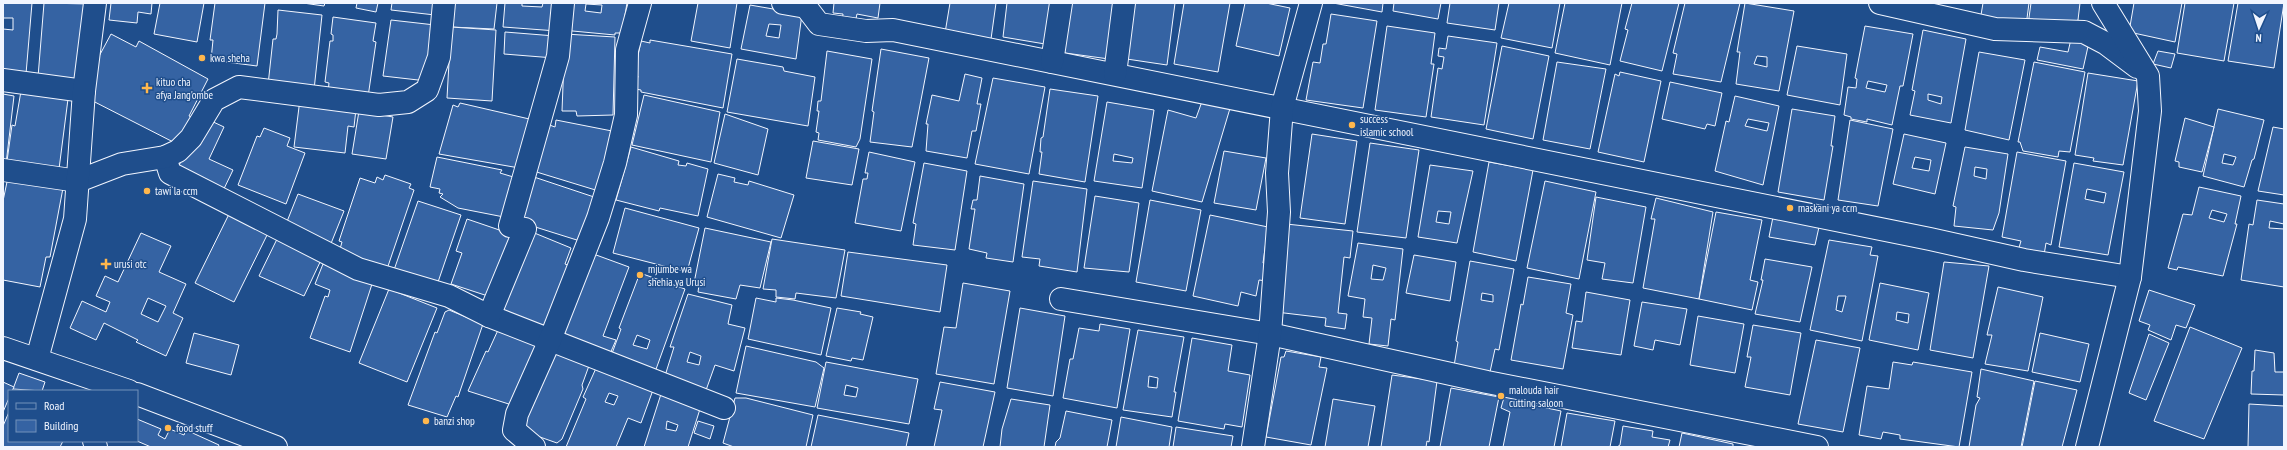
<svg xmlns="http://www.w3.org/2000/svg" width="2287" height="450" font-family="'PT Sans Narrow',sans-serif">
<style>
.building{fill:#3563a3;stroke:#f2f6ff;fill-rule:evenodd}
.lines{fill:none;stroke-linecap:round;stroke-linejoin:round}
.minor-casing{stroke:#f2f6ff;stroke-width:24}
.secondary-casing{stroke:#f2f6ff;stroke-width:24}
.minor{stroke:#1f4e8c;stroke-width:22}
.secondary{stroke:#1f4e8c;stroke-width:22}
.poi-dot{fill:#ffb74d;stroke:#1f4e8c;stroke-width:1.5}
.labels{text-anchor:middle;stroke-width:3;stroke-linejoin:round;paint-order:stroke}
.poi-label{font-size:11px;fill:#f2f6ff;stroke:#1f4e8c;text-anchor:start}
</style>
<rect width="100%" height="100%" fill="#1f4e8c"/>
<g class="building">
<polygon points="3,3 32,3 26,74 3,72 3,29 13,30 13,18 3,18"/>
<polygon points="44,3 89,4 83,81 38,77"/>
<polygon points="111,3 152,3 151,14 138,12 137,23 109,20"/>
<polygon points="160,3 204,3 197,42 154,34"/>
<polygon points="215,3 265,3 257,66 211,60 213,40 210,40"/>
<polygon points="303,3 325,3 324,6"/>
<polygon points="357,3 378,3 376,12 356,8"/>
<polygon points="392,3 436,3 435,15 391,10"/>
<polygon points="453,3 497,3 494,29 451,27"/>
<polygon points="505,3 522,3 522,6 542,7 543,3 560,3 557,31 503,27"/>
<path d="M565 3H627L622 33H615V35L562 30ZM586 4 602 5 601 13 585 11Z"/>
<polygon points="698,3 737,3 730,48 691,41"/>
<polygon points="834,3 880,3 878,18 857,14 855,23 842,23 843,14 833,13"/>
<polygon points="950,3 996,3 991,39 945,33"/>
<polygon points="1007,3 1057,3 1051,45 1003,37"/>
<polygon points="1065,3 1116,3 1109,59 1058,52"/>
<polygon points="1127,3 1175,3 1167,65 1120,58"/>
<polygon points="1184,3 1230,3 1218,72 1174,64"/>
<polygon points="1245,3 1266,3 1290,8 1279,56 1236,46"/>
<polygon points="1333,3 1383,3 1382,12"/>
<polygon points="1394,3 1441,3 1438,19 1393,11"/>
<polygon points="1450,3 1499,3 1495,30 1447,23"/>
<polygon points="1509,3 1560,3 1552,48 1501,38"/>
<polygon points="1565,3 1622,3 1610,65 1555,53"/>
<polygon points="1632,3 1679,3 1662,71 1620,61 1628,30 1625,29"/>
<polygon points="1685,3 1740,3 1721,82 1673,74 1677,54 1673,53"/>
<path d="M1745 3 1794 11 1779 91 1736 84 1740 52H1737ZM1757 56 1767 57V67L1754 64Z"/>
<polygon points="1983,3 2029,3 2026,26 1980,21"/>
<polygon points="2031,3 2080,3 2078,20 2063,28 2028,25"/>
<polygon points="2134,3 2182,3 2175,42 2129,32"/>
<polygon points="2185,3 2234,3 2224,61 2177,53"/>
<polygon points="2238,3 2284,3 2274,68 2228,61"/>
<path d="M750 5 802 14 796 59 741 49ZM769 24 781 25 779 38 766 36Z"/>
<polygon points="278,10 322,15 314,90 268,85 273,39 276,39 277,34"/>
<polygon points="1331,14 1377,21 1363,108 1306,100 1313,62 1320,63 1323,44 1326,44"/>
<polygon points="333,17 376,23 373,41 376,42 368,97 328,92 329,83 325,82 330,41 333,41 333,35 331,34"/>
<polygon points="391,20 435,25 427,81 383,76"/>
<polygon points="1387,26 1435,33 1431,64 1434,64 1426,117 1375,110"/>
<path d="M1865 26 1913 34 1903 86H1900L1892 125 1867 119V122L1851 119V117L1844 115 1848 87 1856 88 1857 79 1855 78ZM1868 81 1887 85 1885 92 1866 88Z"/>
<polygon points="451,27 496,30 492,101 447,98"/>
<path d="M1923 30 1966 39 1951 123 1910 115 1915 91 1912 90ZM1928 94 1942 97 1941 104 1928 100Z"/>
<polygon points="505,32 555,36 554,58 504,54"/>
<polygon points="111,34 136,47 139,41 208,79 189,116 195,119 181,146 85,97 90,73"/>
<polygon points="565,34 615,37 613,115 577,116 576,111 562,111"/>
<polygon points="1448,36 1497,43 1484,125 1431,117 1438,68 1442,69 1444,57 1438,56 1439,48 1446,49"/>
<polygon points="2071,39 2089,42 2083,69 2037,60 2040,47 2068,52"/>
<polygon points="650,40 732,54 723,108 641,92 641,90 635,89 638,76 634,75 641,41 650,43"/>
<polygon points="1502,46 1549,56 1533,139 1486,129"/>
<polygon points="1797,46 1847,54 1840,105 1787,95"/>
<polygon points="881,49 929,58 912,147 870,142 874,112 872,111"/>
<polygon points="827,51 872,59 860,139 856,147 818,140 819,133 816,132 819,111 817,111 818,101 821,101"/>
<polygon points="2158,51 2175,54 2171,68 2153,64"/>
<polygon points="1979,52 2025,60 2009,140 1965,130"/>
<polygon points="737,59 783,67 784,71 815,77 808,126 727,112"/>
<polygon points="1557,62 1606,69 1590,149 1543,140"/>
<polygon points="2034,62 2085,72 2070,152 2059,151 2058,157 2023,151 2020,142 2018,142"/>
<polygon points="1620,72 1661,81 1644,162 1598,152 1615,74 1619,76"/>
<polygon points="2088,73 2138,81 2123,165 2093,161 2094,158 2075,155"/>
<polygon points="965,74 982,78 977,104 981,104 976,131 972,131 967,158 926,151 928,124 926,124 932,95 959,101"/>
<polygon points="993,78 1045,87 1029,174 975,164"/>
<polygon points="1670,82 1722,93 1715,126 1707,124 1705,129 1662,119"/>
<polygon points="1050,89 1098,96 1085,182 1039,174 1042,152 1040,152 1041,138 1043,137"/>
<polygon points="21,91 68,99 59,169 7,161 12,125 15,126"/>
<polygon points="3,94 14,96 6,164 3,164"/>
<polygon points="644,95 720,112 711,162 632,145"/>
<polygon points="1204,96 1231,105 1202,202 1152,191 1168,110 1196,118"/>
<path d="M1735 96 1779 106 1763 185 1715 171 1726 121 1729 122ZM1748 119 1769 123 1767 131 1745 126Z"/>
<polygon points="300,99 356,109 354,127 348,126 345,153 294,147"/>
<path d="M1107 102 1154 110 1142 188 1094 181ZM1114 154 1133 158 1132 163 1113 161Z"/>
<polygon points="460,103 538,121 525,169 439,154 453,105 458,107"/>
<polygon points="1792,109 1835,116 1831,146 1833,146 1824,200 1778,192"/>
<path d="M2218 109 2264 120 2254 159 2252 160 2244 187 2203 176ZM2224 154 2236 157 2233 165 2222 163Z"/>
<polygon points="359,111 393,117 386,159 352,154"/>
<polygon points="725,114 768,129 758,175 714,163"/>
<polygon points="2185,118 2214,127 2202,172 2179,167 2179,162 2175,161"/>
<polygon points="207,119 224,127 209,159 233,170 221,195 175,173 186,152"/>
<polygon points="556,120 612,131 602,192 530,170 544,123 555,127"/>
<polygon points="1850,120 1893,129 1878,206 1838,200"/>
<polygon points="2273,127 2284,129 2284,195 2258,191"/>
<polygon points="264,128 290,138 287,146 305,153 286,204 238,185 257,136 260,137"/>
<polygon points="1312,134 1357,141 1345,224 1300,218"/>
<path d="M1904 134 1946 143 1935 194 1893 184ZM1915 157 1931 160 1929 171 1912 168Z"/>
<polygon points="813,141 859,149 852,185 806,178"/>
<polygon points="1370,143 1419,150 1406,238 1357,232"/>
<polygon points="631,147 679,161 678,165 686,166 687,163 708,169 698,216 660,208 659,211 616,200"/>
<path d="M1965 147 2008 154 1999 213 1993 230 1954 226 1956 207 1953 206ZM1975 167 1987 169 1986 179 1974 176Z"/>
<polygon points="1224,151 1266,158 1256,210 1214,203"/>
<polygon points="869,152 915,162 901,231 855,223 863,179 867,179 868,173 865,173"/>
<polygon points="2017,152 2066,161 2051,245 2046,243 2044,255 2018,251 2021,241 2002,237"/>
<polygon points="437,157 502,170 500,173 520,179 509,218 458,208 440,197 443,194 439,193 440,189 430,187"/>
<polygon points="1489,162 1533,170 1516,261 1473,252"/>
<polygon points="924,163 967,171 955,250 913,245 916,224 913,223"/>
<path d="M2074 163 2124 172 2108 255 2059 247ZM2087 189 2106 193 2104 203 2085 199Z"/>
<path d="M1430 165 1473 171 1457 243 1418 237ZM1438 211 1451 212 1449 224 1436 222Z"/>
<polygon points="718,174 735,178 734,182 748,185 749,181 794,195 781,238 707,217"/>
<polygon points="385,175 411,184 409,188 414,190 386,272 338,256 342,242 339,241 360,178 375,183 377,177 383,180"/>
<polygon points="528,175 597,198 580,241 513,220"/>
<polygon points="980,176 1024,184 1013,262 986,258 987,253 969,249 975,209 971,209 973,200 977,200"/>
<polygon points="8,177 63,188 50,257 46,257 40,287 3,280 3,201"/>
<polygon points="1033,181 1087,189 1077,272 1039,266 1040,259 1022,257"/>
<polygon points="1545,181 1596,192 1579,279 1527,268"/>
<path d="M2199 187 2241 196 2235 224H2237L2223 276 2178 267 2177 270 2168 268 2183 214 2192 215ZM2212 210 2227 214 2224 222 2209 218Z"/>
<polygon points="298,194 344,211 330,246 284,229"/>
<polygon points="1095,196 1139,203 1129,272 1084,268"/>
<polygon points="1596,197 1646,207 1633,283 1602,279 1605,263 1587,260"/>
<polygon points="1656,198 1713,212 1699,299 1643,288 1655,219 1651,219"/>
<polygon points="1150,200 1201,210 1186,291 1136,282"/>
<polygon points="2257,200 2284,204 2284,224 2270,221 2269,228 2284,229 2284,287 2241,280 2249,224 2253,225"/>
<polygon points="418,201 461,215 437,285 394,270"/>
<polygon points="233,206 272,225 234,302 195,283"/>
<polygon points="625,208 699,228 687,272 613,253"/>
<polygon points="1716,212 1762,220 1750,280 1758,282 1752,310 1699,299"/>
<polygon points="1774,212 1821,218 1815,245 1769,237"/>
<polygon points="1210,215 1268,227 1263,263 1271,264 1267,281 1259,280 1256,296 1241,292 1238,306 1193,296"/>
<polygon points="467,219 517,236 494,298 451,284 462,253 456,251"/>
<polygon points="1286,224 1353,231 1350,258 1344,257 1338,313 1347,314 1345,329 1325,326 1326,318 1276,312"/>
<polygon points="705,228 771,242 760,288 740,285 736,299 698,292 699,285 694,283"/>
<polygon points="532,232 571,248 565,264 570,266 544,333 499,317"/>
<path d="M141 233 171 246 159 272 186 284 173 313 183 318 166 356 136 342 138 340 104 323 96 340 70 328 82 301 106 312 110 302 96 296 105 276 118 282ZM148 298 166 306 158 322 141 314Z"/>
<polygon points="278,237 322,258 304,296 259,276"/>
<polygon points="772,239 845,250 836,298 796,293 795,299 776,297 776,290 763,289"/>
<path d="M1829 240 1872 247 1870 255 1878 256 1862 341 1810 330ZM1838 296H1846L1842 312 1836 310Z"/>
<path d="M1358 243 1403 249 1395 320 1391 319 1388 346 1369 344 1372 318 1363 317 1365 299 1348 296ZM1373 265 1386 268 1383 280 1371 279Z"/>
<polygon points="588,252 629,267 603,336 616,340 609,356 556,338"/>
<polygon points="848,252 947,265 940,312 841,296"/>
<polygon points="1414,255 1456,262 1450,301 1406,293"/>
<polygon points="1765,259 1812,267 1800,322 1755,314 1763,280 1761,280"/>
<path d="M1470 261 1514 269 1499 350 1495 349 1490 372 1454 366 1458 342 1456 341ZM1482 293 1493 295V302L1481 300Z"/>
<polygon points="1944,262 1989,266 1973,358 1930,350"/>
<polygon points="323,264 373,281 350,352 310,338 325,296 328,297 330,290 315,284"/>
<path d="M640 273 685 289 655 372 611 356 621 329 619 328ZM637 335 650 340 647 349 633 345Z"/>
<polygon points="1528,277 1571,284 1566,313 1573,315 1563,369 1511,360 1521,304 1523,305"/>
<polygon points="963,283 1010,291 994,384 936,374 944,327 956,328"/>
<path d="M1880 283 1929 293 1918 350 1869 340ZM1897 312 1909 314 1908 323 1896 320Z"/>
<polygon points="1998,287 2043,297 2028,371 1985,364 1992,335 1987,335"/>
<polygon points="389,289 437,308 407,382 359,363"/>
<polygon points="2149,290 2195,305 2186,328 2176,325 2171,340 2148,330 2150,325 2139,321"/>
<polygon points="1586,292 1630,300 1621,355 1572,348 1576,321 1582,322"/>
<path d="M688 294 732 305 728 324 745 328 734 371 715 365 705 393 664 379 674 347H670ZM690 352 701 356 699 365 687 362Z"/>
<polygon points="756,298 776,302 776,298 793,300 831,308 821,355 748,339"/>
<polygon points="1642,302 1687,309 1680,345 1655,340 1653,350 1634,346"/>
<polygon points="837,308 861,312 860,314 873,317 863,360 852,358 851,361 826,356"/>
<polygon points="1020,308 1065,316 1053,396 1007,388"/>
<polygon points="449,310 483,324 458,397 456,396 447,417 408,405 435,332 437,333 445,312"/>
<polygon points="1698,316 1744,324 1735,373 1690,365"/>
<polygon points="1100,324 1130,329 1117,408 1063,398 1070,359 1073,359 1079,328 1099,331"/>
<polygon points="1753,325 1801,333 1790,395 1745,387 1751,357 1747,357"/>
<polygon points="2190,327 2242,348 2204,439 2154,421"/>
<polygon points="498,330 537,345 515,406 468,391 486,351 488,352"/>
<path d="M1138 330 1184 337 1174 392H1176L1172 417 1123 410ZM1149 376 1158 378 1157 388 1148 387Z"/>
<polygon points="194,333 239,345 231,375 186,363"/>
<polygon points="2040,333 2089,344 2080,382 2032,372"/>
<polygon points="2149,334 2169,343 2146,400 2129,393"/>
<polygon points="1192,338 1232,345 1228,371 1250,375 1242,427 1225,424 1224,429 1178,421"/>
<polygon points="1816,340 1860,348 1843,432 1798,424"/>
<polygon points="746,346 816,362 824,368 815,407 736,393"/>
<polygon points="553,350 590,363 582,385 583,389 562,439 557,443 520,430"/>
<polygon points="2255,350 2274,353 2275,372 2284,372 2284,395 2251,394 2252,371 2254,371"/>
<polygon points="1286,351 1321,357 1319,367 1327,368 1311,445 1266,437 1281,357 1284,357"/>
<path d="M826 362 918 379 909 424 817 408ZM846 385 858 388 856 397 844 395Z"/>
<polygon points="1893,362 1912,365 1913,362 1972,372 1959,447 1900,439 1900,435 1883,432 1881,439 1859,435 1867,386 1889,389"/>
<path d="M597 366 653 390 641 423 628 418 616 447H566L586 399 583 397ZM609 393 618 396 614 405 605 402Z"/>
<polygon points="1981,369 2034,381 2021,447 1969,447 1976,405 1980,398 1977,397"/>
<polygon points="19,373 45,382 42,391 13,389"/>
<polygon points="1392,375 1437,381 1429,442 1427,441 1426,447 1381,447"/>
<polygon points="2035,381 2077,390 2062,447 2022,447"/>
<polygon points="3,382 14,387 12,391 9,391 9,398 3,412"/>
<polygon points="940,382 995,392 983,447 934,447 942,410 934,409"/>
<polygon points="1507,387 1522,392 1519,402 1561,411 1554,447 1503,447 1510,412 1501,408"/>
<polygon points="1451,388 1499,397 1489,447 1440,447"/>
<path d="M661 394 700 409 688 447H644ZM667 421 678 425 676 431 666 429Z"/>
<polygon points="735,398 746,398 813,415 806,447 734,447 723,443"/>
<polygon points="1011,399 1050,405 1044,447 1000,447 1002,429"/>
<polygon points="1333,399 1375,406 1368,447 1325,447"/>
<polygon points="2249,404 2284,406 2284,447 2248,447"/>
<polygon points="1066,411 1112,420 1107,447 1055,447 1056,442 1060,438"/>
<polygon points="9,412 9,441 63,441 60,447 3,447 3,426"/>
<polygon points="1567,413 1615,421 1610,447 1561,447"/>
<polygon points="818,415 909,433 906,447 811,447"/>
<polygon points="1121,417 1172,427 1169,447 1116,447"/>
<polygon points="137,419 161,429 158,435 165,439 170,429 184,435 186,430 219,445 218,447 151,447 137,441"/>
<polygon points="698,421 714,426 710,439 694,433"/>
<polygon points="1623,426 1653,431 1652,437 1670,440 1668,447 1617,447 1620,445"/>
<polygon points="1176,427 1233,436 1231,447 1173,447"/>
<polygon points="1682,433 1733,444 1733,447 1679,447"/>
</g>
<g class="lines">
<defs>
<g id="minor">
<polyline points="783,3 806,7 819,24 866,31 893,30 1930,239 2024,260 2130,277"/>
<polyline points="1880,3 1995,29 2084,32 2105,43 2137,67"/>
<polyline points="1052,62 1061,3"/>
<polyline points="1115,74 1124,3"/>
<polyline points="3,80 84,91"/>
<polyline points="165,157 170,173 358,269 449,296 489,316 724,408"/>
<polyline points="3,170 78,181 122,164 165,157 178,151 191,138 214,100 239,87 379,105 408,102 427,90 439,57 444,3"/>
<polyline points="1061,299 1270,334 1487,382 1817,447"/>
<polyline points="489,316 525,229 510,226 558,56 563,3"/>
<polyline points="37,359 75,219 84,91 95,3"/>
<polyline points="94,441 96,447"/>
<polyline points="534,447 514,430 517,414 550,340 598,218 615,163 626,115 627,50 640,3"/>
<polyline points="1253,447 1270,334 1279,212 1277,173 1282,108 1311,3"/>
<polyline points="2087,447 2130,277 2150,111 2148,76 2103,3"/>
</g>
<g id="secondary">
<polyline points="3,348 129,391"/>
<polyline points="137,394 276,447"/>
</g>
</defs>
<use href="#minor" class="minor-casing"/>
<use href="#secondary" class="secondary-casing"/>
<use href="#minor" class="minor"/>
<use href="#secondary" class="secondary"/>
</g>
<g class="poi-dot">
<circle cx="202" cy="58" r="4"/>
<path d="M145 82h4v4h4v4h-4v4h-4v-4h-4v-4h4z"/>
<circle cx="1352" cy="125" r="4"/>
<circle cx="147" cy="191" r="4"/>
<circle cx="1790" cy="208" r="4"/>
<path d="M104 258h4v4h4v4h-4v4h-4v-4h-4v-4h4z"/>
<circle cx="640" cy="275" r="4"/>
<circle cx="1501" cy="396" r="4"/>
<circle cx="426" cy="421" r="4"/>
<circle cx="168" cy="428" r="4"/>
</g>
<g class="labels">
<g class="poi-label">
<text x="210" y="62">kwa sheha</text>
<text x="156" y="86">kituo cha<tspan x="156" dy="13">afya Jang'ombe</tspan></text>
<text x="1360" y="123">success<tspan x="1360" dy="13">islamic school</tspan></text>
<text x="155" y="195">tawi la ccm</text>
<text x="1798" y="212">maskani ya ccm</text>
<text x="114" y="268">urusi otc</text>
<text x="648" y="273">mjumbe wa<tspan x="648" dy="13">shehia ya Urusi</tspan></text>
<text x="1509" y="394">malouda hair<tspan x="1509" dy="13">cutting saloon</tspan></text>
<text x="434" y="425">banzi shop</text>
<text x="176" y="432">food stuff</text>
</g>
</g>
<rect width="2287" height="450" fill="none" stroke="#f2f6ff" stroke-width="8"/>
<rect x="8" y="390" width="130" height="52" fill="#1f4e8c" stroke="#7391ba"/>
<rect x="16" y="403" width="20" height="6" fill="#1f4e8c" stroke="#7391ba"/>
<text x="44" y="410" font-size="12" fill="#f2f6ff">Road</text>
<rect x="16" y="420" width="20" height="12" fill="#3563a3" stroke="#7391ba"/>
<text x="44" y="430" font-size="12" fill="#f2f6ff">Building</text>
<g transform="translate(2259 28) rotate(183)" stroke="#1f4e8c" stroke-width="3" paint-order="stroke">
<path d="M0-3L7 15L0 10L-7 15Z" fill="#f2f6ff"/>
<text y="-6" font-size="11" font-weight="bold" text-anchor="middle" fill="#f2f6ff">N</text>
</g>
</svg>
